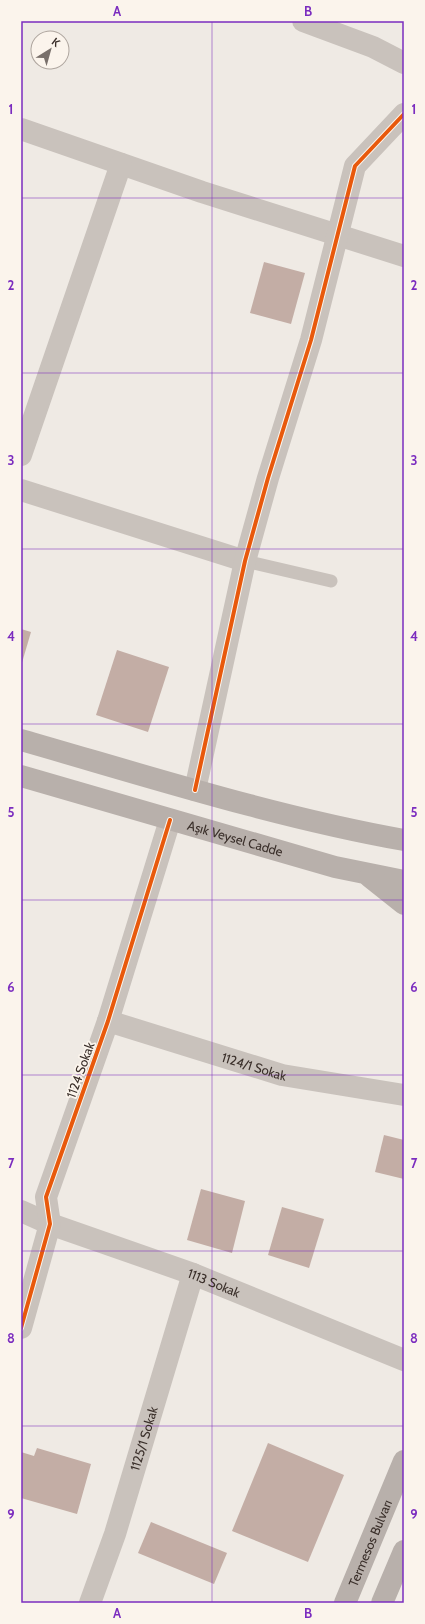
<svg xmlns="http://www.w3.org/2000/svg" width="425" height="1624" font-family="Cabin,sans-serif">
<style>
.building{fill:#c3ada5}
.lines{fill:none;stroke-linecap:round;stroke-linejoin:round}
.service{stroke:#c9c2bc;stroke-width:13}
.minor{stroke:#c9c2bc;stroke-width:22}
.primary{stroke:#b8b0ab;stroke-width:22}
.cycleway-casing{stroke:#fbf4ec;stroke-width:6}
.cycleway{stroke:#e8590c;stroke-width:4}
.grid{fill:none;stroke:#7b2cbf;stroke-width:1;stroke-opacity:0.55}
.labels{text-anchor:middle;stroke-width:3.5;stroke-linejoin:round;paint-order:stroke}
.street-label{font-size:13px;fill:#3a2f2a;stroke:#fbf4ec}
.neatline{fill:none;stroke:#7b2cbf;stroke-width:1.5}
.grid-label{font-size:13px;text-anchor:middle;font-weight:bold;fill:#7b2cbf}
</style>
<rect width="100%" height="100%" fill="#efeae4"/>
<g class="building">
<polygon points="264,262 305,273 291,324 250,313"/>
<polygon points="21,629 31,632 21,666"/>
<polygon points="117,650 169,667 148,732 96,715"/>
<polygon points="384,1135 404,1140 404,1179 375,1172"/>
<polygon points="201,1189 245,1201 232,1253 187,1240"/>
<polygon points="282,1207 324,1219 309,1268 268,1255"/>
<polygon points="268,1443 344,1475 308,1562 232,1531"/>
<polygon points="37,1448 91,1464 77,1514 21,1498 21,1452 34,1456"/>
<polygon points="151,1522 227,1553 214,1584 138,1553"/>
</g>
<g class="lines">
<polyline class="service" points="245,561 331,581"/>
<g class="minor">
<polyline points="303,21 373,47 404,63"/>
<polyline points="21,129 202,192 404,256"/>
<polyline points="21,455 121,164"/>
<polyline points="21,490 245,561"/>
<polyline points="195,790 245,561 268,478 311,340 355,166 404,114"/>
<path id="s1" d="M108 1021 282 1075 404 1095"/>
<path id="s2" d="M21 1211 50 1224 193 1274 404 1360"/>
<polyline points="21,1328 50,1224 46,1197 108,1021 170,820"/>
<path id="s3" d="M90 1603 115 1534 193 1274"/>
</g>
<g class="primary">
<path d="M21 740C147 776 275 817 404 840"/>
<path id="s4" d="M21 776 335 867 404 881"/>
<polyline points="370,877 404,904"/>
<path id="s5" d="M345 1603 404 1461"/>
<polyline points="382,1603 404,1551"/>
</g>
<defs>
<g id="cycleway">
<polyline points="195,790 245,561 268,478 311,340 355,166 404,114"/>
<polyline points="21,1328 50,1224 46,1197 108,1021 170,820"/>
</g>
</defs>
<use href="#cycleway" class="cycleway-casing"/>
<use href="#cycleway" class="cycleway"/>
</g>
<path class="grid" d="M212 21V1603M21 198H404M21 373H404M21 549H404M21 724H404M21 900H404M21 1075H404M21 1251H404M21 1426H404"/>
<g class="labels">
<g class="street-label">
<text dy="5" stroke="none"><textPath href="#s4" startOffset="223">Aşık Veysel Cadde</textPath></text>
<text dy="5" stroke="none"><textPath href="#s1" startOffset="153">1124/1 Sokak</textPath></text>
<text transform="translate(80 1070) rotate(-70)" y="5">1124 Sokak</text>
<text dy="5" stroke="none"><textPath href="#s2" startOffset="206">1113 Sokak</textPath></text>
<text dy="5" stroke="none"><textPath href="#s3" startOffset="173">1125/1 Sokak</textPath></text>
<text dy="5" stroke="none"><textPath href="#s5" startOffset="65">Termesos Bulvarı</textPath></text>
</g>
</g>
<rect width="425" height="1624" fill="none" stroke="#fbf4ec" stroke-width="44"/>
<g transform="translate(50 50) rotate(37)"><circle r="19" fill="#fbf4ec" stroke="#aea59e"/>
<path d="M0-3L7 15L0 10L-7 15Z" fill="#79706b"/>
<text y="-6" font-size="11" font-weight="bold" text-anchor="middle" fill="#3a2f2a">K</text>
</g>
<rect x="22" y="22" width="381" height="1580" class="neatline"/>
<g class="grid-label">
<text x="117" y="16">A</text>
<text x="308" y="16">B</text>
<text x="11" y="114">1</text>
<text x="414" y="114">1</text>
<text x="11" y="290">2</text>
<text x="414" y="290">2</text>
<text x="11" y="465">3</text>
<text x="414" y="465">3</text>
<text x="11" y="641">4</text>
<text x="414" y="641">4</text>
<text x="11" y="817">5</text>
<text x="414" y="817">5</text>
<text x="11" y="992">6</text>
<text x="414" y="992">6</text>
<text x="11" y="1168">7</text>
<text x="414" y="1168">7</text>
<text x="11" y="1343">8</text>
<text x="414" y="1343">8</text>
<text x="11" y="1519">9</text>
<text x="414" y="1519">9</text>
<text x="117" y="1618">A</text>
<text x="308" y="1618">B</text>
</g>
</svg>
